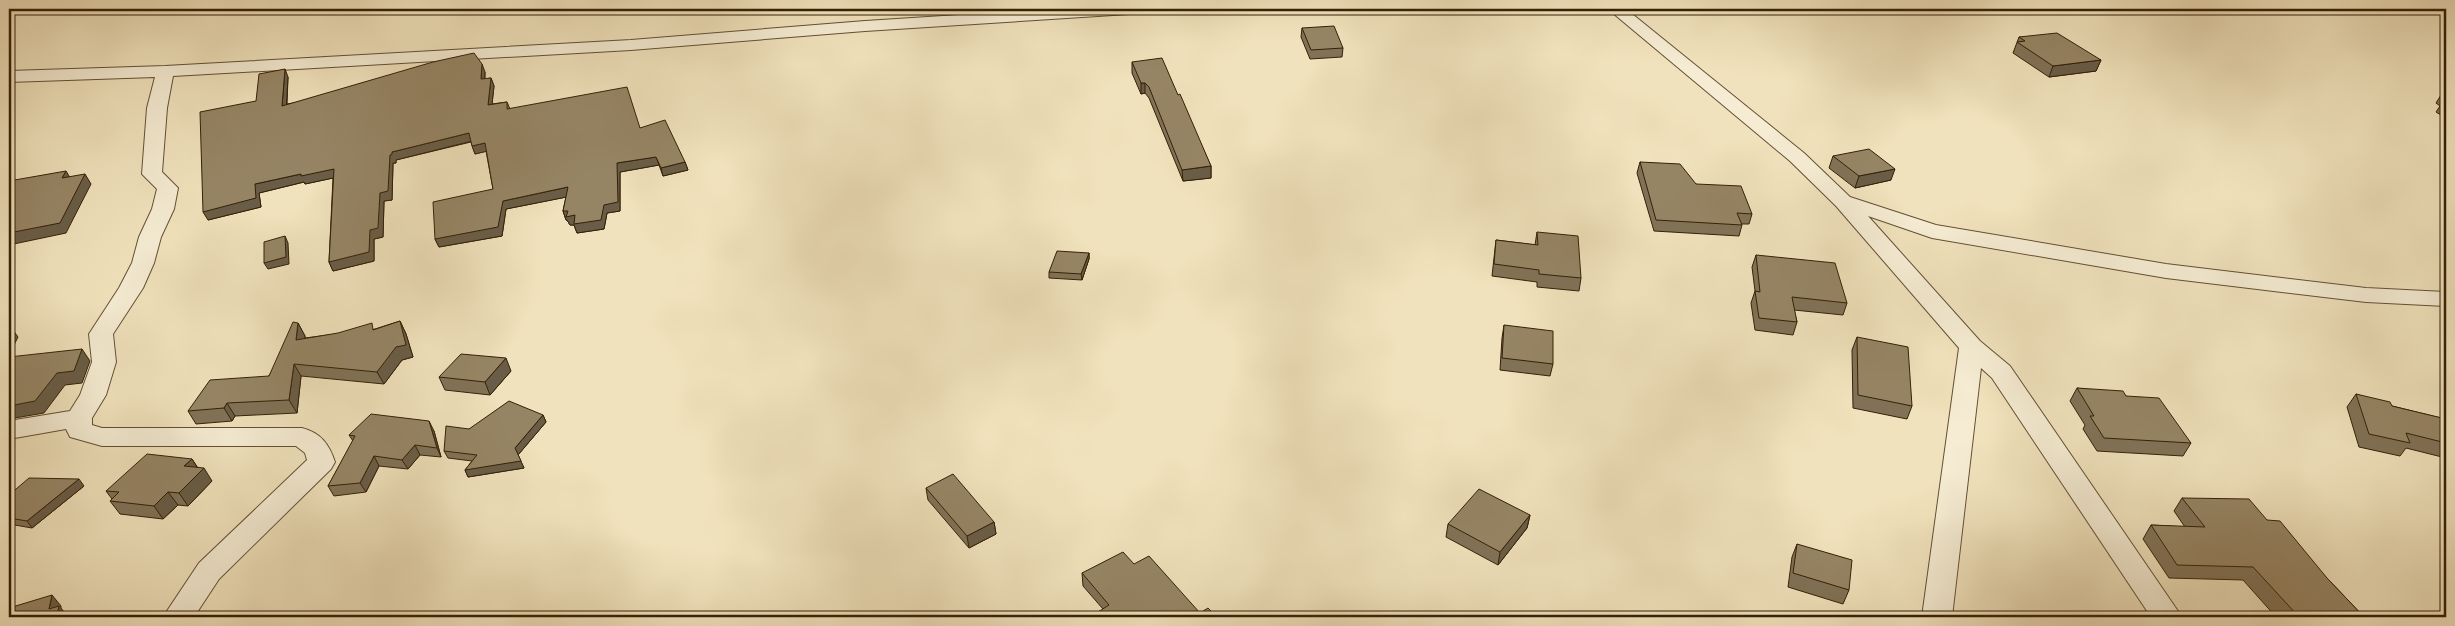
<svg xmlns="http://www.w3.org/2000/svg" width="2455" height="626" font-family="'IM FELL French Canon',serif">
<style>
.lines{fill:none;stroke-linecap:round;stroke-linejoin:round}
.street-casing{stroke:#635034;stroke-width:2}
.street{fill:#f5ecd3;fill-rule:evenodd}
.wall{fill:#817257;stroke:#342006}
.shaded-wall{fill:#695d47;stroke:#342006}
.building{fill:#968565;stroke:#342006}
</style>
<rect width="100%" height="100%" fill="#f0e2bc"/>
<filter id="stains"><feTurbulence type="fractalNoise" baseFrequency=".004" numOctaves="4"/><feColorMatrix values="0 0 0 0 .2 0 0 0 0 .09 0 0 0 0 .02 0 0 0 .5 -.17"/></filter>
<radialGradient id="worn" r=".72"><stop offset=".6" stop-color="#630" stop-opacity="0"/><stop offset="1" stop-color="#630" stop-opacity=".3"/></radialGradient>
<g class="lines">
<defs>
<g id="street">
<path d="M1054 9H1137L1135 13 1129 14 865 31 631 50 173 76 167 108 162 172 178 188 174 209 161 237 154 263 143 288 113 334 116 362 106 395 92 418V425L102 428H302C321 433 329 444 335 462L331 469 219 579 194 617H163L199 563 307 460 305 453 296 446H102L70 437 66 429 9 439V421L70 411 80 395 92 362 89 334 119 288 132 263 139 237 152 209 157 189 142 174 147 108 155 77 9 82V71L165 66 631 40 865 21Z"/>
<polygon points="1608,9 1626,9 1804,153 1850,197 1936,225 2166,264 2366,288 2446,292 2446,306 2366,302 2166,278 1932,238 1868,216 1980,341 2010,366 2182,617 2151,617 1992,378 1981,368 1952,617 1922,617 1959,348 1836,206 1790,161"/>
</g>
</defs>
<use href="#street" class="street-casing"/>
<use href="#street" class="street"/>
</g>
<g class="wall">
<polygon points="1302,28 1343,48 1342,57 1310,59 1301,37"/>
<polygon points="2019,37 2101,60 2096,71 2049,77 2013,53"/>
<polygon points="1132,62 1178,95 1211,166 1211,178 1183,181 1149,98 1145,93 1141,94 1132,73"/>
<polygon points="485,72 485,79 491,78 494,86 492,104 507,102 510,109 640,128 685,162 688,170 663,176 659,165 620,172 620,211 607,213 604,229 577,233 574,225 570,225 567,220 566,220 563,211 566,197 506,209 502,236 439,247 435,239 493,189 486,151 475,154 471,142 396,160 396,163 393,163 392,200 384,201 383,237 374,239 374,261 333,271 329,262 333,178 305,184 304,182 259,193 261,207 208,220 256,101 288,77 287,104"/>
<polygon points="2446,87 2446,118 2436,112 2440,106 2436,103"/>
<polygon points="1833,156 1891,180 1855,188 1829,168"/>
<polygon points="1640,162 1696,184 1752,214 1749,224 1741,224 1742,225 1739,236 1654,231 1637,173"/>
<polygon points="1537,232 1581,278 1579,291 1537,287 1537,282 1492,276 1496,240 1535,245"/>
<polygon points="1089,253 1089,259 1082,280 1049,278 1049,272"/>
<polygon points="1756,255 1847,303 1843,315 1794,310 1797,322 1793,335 1755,330 1751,303 1755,291 1752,267"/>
<polygon points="400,321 406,334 413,357 402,360 384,384 301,376 297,413 235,416 232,421 196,424 188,411 269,376 298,323 305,336 305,338 375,329"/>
<polygon points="1504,325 1553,364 1550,376 1500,370 1502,338"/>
<polygon points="1857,337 1912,406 1907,419 1853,408 1852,350"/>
<polygon points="511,371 490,395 445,390 439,377"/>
<polygon points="2077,388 2126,396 2191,443 2183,456 2097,451 2083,429 2085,425 2070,401"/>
<polygon points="2356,394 2392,406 2441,418 2446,411 2446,458 2406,448 2400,456 2359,447 2347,407"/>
<polygon points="543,415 546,422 518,455 524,468 468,477 465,470 472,461 448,458 444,451 469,429"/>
<polygon points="434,431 441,457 420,455 408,469 379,466 366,492 334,496 328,486 353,441 349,435"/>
<polygon points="192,459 198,468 212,481 188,506 178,505 163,519 120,514 110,501 112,499 106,491"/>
<polygon points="84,486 32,528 9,524 9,495"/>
<polygon points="926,488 994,522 996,534 969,548 928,500"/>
<polygon points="2182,498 2267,520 2327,578 2364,617 2276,617 2243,580 2169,578 2143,539 2151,525 2185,527 2174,511"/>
<polygon points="1530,515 1527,528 1498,565 1446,537 1448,524"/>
<polygon points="1797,544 1849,590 1843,604 1788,587 1792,557"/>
<polygon points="1134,564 1200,613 1103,609 1083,586 1082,573"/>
</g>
<g class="shaded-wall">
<polygon points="2101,60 2096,71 2049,77 2053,66"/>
<polygon points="482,64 485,72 484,87 481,79"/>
<polygon points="285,69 288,77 286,114 282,106"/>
<polygon points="491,78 494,86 491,113 488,105"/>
<polygon points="1141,83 1145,83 1145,93 1141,94"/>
<polygon points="469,133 472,141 396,160 396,163 393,163 392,200 384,201 383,237 374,239 374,261 333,271 329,262 370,230 390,155 392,152"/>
<polygon points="485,143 488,151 475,154 472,146"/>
<polygon points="656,157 659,165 620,172 620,211 607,213 604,229 577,233 574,225 570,225 567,220 566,220 563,211 604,205 617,163"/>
<polygon points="685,162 688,170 663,176 661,168"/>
<polygon points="1211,166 1211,178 1183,181 1182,170"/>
<polygon points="334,169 338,177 305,184 304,182 259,193 261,207 208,220 203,212 255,184 301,174"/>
<polygon points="1895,169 1891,180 1855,188 1859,176"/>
<polygon points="66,171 72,181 62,178"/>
<polygon points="85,174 91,184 66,233 9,245 9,233"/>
<polygon points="568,187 572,196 506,209 502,236 439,247 435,239 503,201"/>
<polygon points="285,236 288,243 289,264 268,269 264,263"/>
<polygon points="1089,253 1089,259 1082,280 1081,274"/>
<polygon points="400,321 406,334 413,357 402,360 384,384 377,372"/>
<polygon points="298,323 305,336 303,352 296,340"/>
<polygon points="10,326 18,337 9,355 9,328"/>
<polygon points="82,349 90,361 82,383 65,385 44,413 9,419 9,406 57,373"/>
<polygon points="506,358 511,371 490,395 485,382"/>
<polygon points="294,364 301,376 297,413 289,400"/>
<polygon points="227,403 235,416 232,421 224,408"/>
<polygon points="543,415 546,422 518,455 524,468 468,477 465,470 515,448"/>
<polygon points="429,421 434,431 441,457 437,448"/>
<polygon points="415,445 420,455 408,469 402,460"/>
<polygon points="374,456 379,466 366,492 360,483"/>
<polygon points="192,459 200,472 204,468 212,481 188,506 179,493 184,466"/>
<polygon points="79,479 84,486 32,528 27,521"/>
<polygon points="168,492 178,505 163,519 154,506"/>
<polygon points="1530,515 1527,528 1498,565 1500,552"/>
<polygon points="994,522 996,534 969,548 967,536"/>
<polygon points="52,595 61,606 61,608 68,617 55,617 49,609"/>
</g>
<g class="building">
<polygon points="1334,26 1343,48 1311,50 1302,28"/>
<polygon points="2057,33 2101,60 2053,66 2017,42 2025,41 2019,37"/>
<polygon points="474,53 482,64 481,79 491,78 488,105 507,102 507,109 627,87 640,128 665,120 685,162 661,168 656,157 617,163 618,202 604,205 601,220 574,224 575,215 566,217 568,211 563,211 568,187 503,201 498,227 435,239 433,202 493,189 485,143 472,146 469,133 392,152 392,154 390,155 388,191 380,193 378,228 370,230 369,252 329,262 334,169 301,176 301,174 255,184 256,198 203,212 200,112 256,101 259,74 285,69 282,106 433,62"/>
<polygon points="1162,58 1178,95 1180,94 1211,166 1182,170 1149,87 1145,83 1141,83 1132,62"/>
<polygon points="1869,149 1895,169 1859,176 1833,156"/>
<polygon points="1640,162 1680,164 1696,184 1741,186 1752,214 1737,213 1742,225 1656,220"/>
<polygon points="66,171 62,178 85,174 60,223 9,233 9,181"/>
<polygon points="1537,232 1578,236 1581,278 1539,274 1539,270 1494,264 1496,240 1538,245"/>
<polygon points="285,236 286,257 264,263 264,242"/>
<polygon points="1057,251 1089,253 1081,274 1049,272"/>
<polygon points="1756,255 1835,263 1847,303 1792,297 1797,322 1759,318 1755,291 1760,292"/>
<polygon points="400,321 406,345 396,347 377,372 294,364 289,400 227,403 224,408 188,411 210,380 269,376 293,322 298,323 296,340 338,333 372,323 373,330"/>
<polygon points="1504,325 1553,331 1553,364 1502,358"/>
<polygon points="1857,337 1908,347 1912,406 1858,395"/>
<polygon points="82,349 74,371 57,373 35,401 9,406 9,357"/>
<polygon points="461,354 506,358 485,382 439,377"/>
<polygon points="2077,388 2123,391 2126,396 2159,398 2191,443 2104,438 2090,416 2094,416"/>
<polygon points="2356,394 2390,402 2392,406 2446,419 2446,443 2406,433 2410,443 2369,434"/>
<polygon points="509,401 543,415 515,448 521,461 465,470 477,455 444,451 446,426 469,429"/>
<polygon points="371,414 429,421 437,448 415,445 402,460 374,456 360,483 328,486 355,436 349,435"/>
<polygon points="147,454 192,459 184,466 204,468 179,493 168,492 154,506 110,501 119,492 106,491"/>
<polygon points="953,474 994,522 967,536 926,488"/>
<polygon points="29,478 79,479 27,521 9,518 9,495"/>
<polygon points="1479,489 1530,515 1500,552 1448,524"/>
<polygon points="2182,498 2249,499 2267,520 2280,521 2327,578 2364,617 2299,617 2253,567 2177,565 2151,525 2205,527"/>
<polygon points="1797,544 1852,560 1849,590 1793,573"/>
<polygon points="1123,552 1134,564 1149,556 1200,613 1208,608 1217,617 1090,617 1109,605 1082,573"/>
<polygon points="52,595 49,609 59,606 57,617 9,617 9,608"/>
<polygon points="1760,612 1771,617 1757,617"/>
</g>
<rect width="2455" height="626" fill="none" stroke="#f0e2bc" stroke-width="30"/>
<rect x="10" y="10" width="2435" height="606" fill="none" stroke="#342006" stroke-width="2.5"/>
<rect x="15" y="15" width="2425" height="596" fill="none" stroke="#342006"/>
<rect width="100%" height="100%" filter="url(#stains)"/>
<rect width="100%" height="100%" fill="url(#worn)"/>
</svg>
